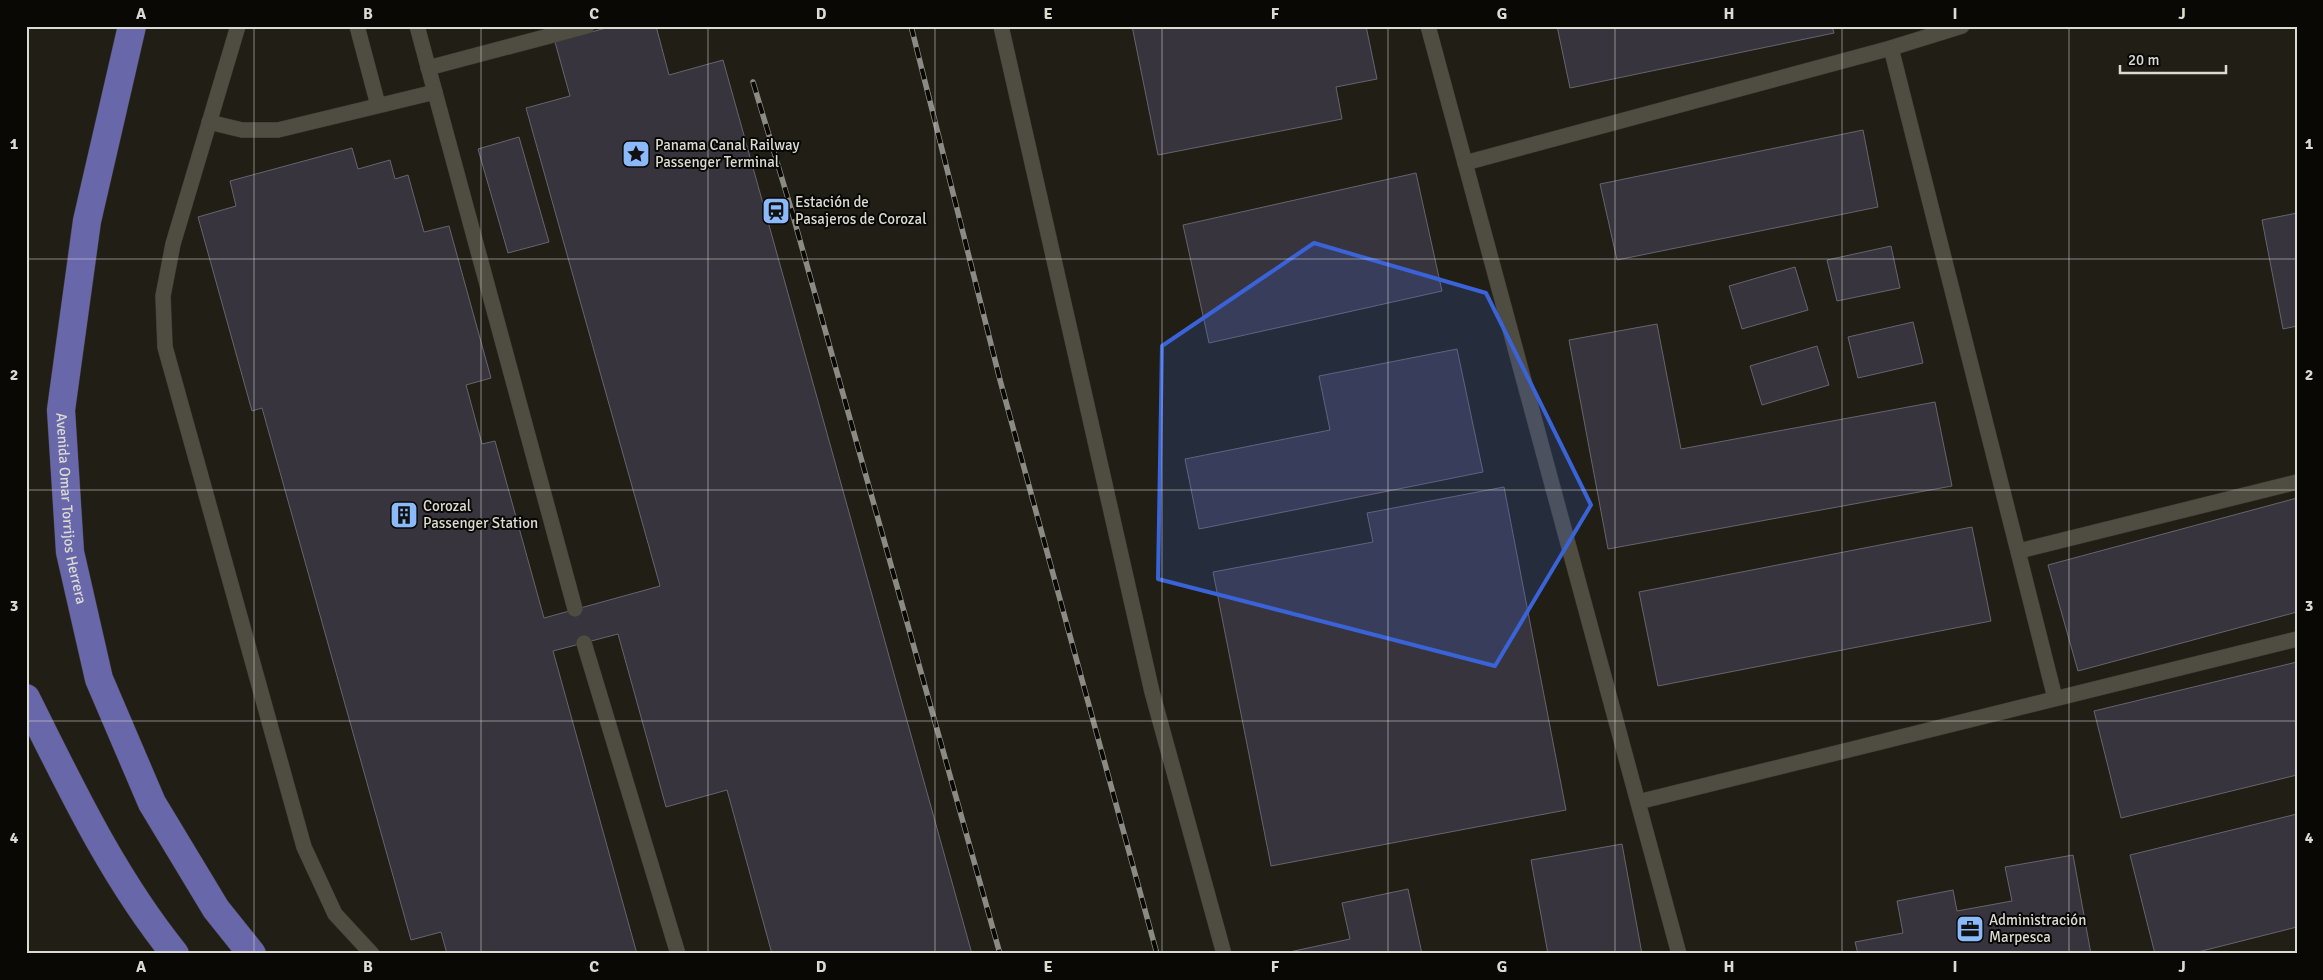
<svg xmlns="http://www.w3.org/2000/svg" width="2323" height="980" font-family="Signika,sans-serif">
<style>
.building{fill:#38343d;stroke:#68636d}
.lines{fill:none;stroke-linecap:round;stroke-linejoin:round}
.service-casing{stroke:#3c3a34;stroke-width:16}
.primary-casing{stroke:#3c3a34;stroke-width:29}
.service{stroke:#4f4d42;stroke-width:15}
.primary{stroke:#6867aa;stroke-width:28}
.rail-casing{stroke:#8c8b83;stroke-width:5.5}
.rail{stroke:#090805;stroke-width:4;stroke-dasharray:11;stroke-linecap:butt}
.marked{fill:#3a63d7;fill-opacity:0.2;stroke:#3a63d7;stroke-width:4;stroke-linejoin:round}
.grid{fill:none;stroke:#dbdad3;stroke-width:1;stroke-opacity:0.55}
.labels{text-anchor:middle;stroke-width:4;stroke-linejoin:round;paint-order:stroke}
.poi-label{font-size:15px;fill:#dbdad3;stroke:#090805;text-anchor:start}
.street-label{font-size:15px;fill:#dbdad3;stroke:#090805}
.neatline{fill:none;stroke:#dbdad3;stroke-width:2}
.grid-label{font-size:16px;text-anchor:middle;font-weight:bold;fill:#dbdad3}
</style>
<rect width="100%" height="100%" fill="#201e15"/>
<g class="building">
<polygon points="613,26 656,26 669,75 723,60 972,954 772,954 727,790 666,807 618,634 553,651 637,954 447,954 441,932 411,940 262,408 252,411 198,217 236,206 230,181 352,148 358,169 390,160 395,179 408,175 424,232 449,226 491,378 466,385 482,444 495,441 544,618 660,586 526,108 570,96 555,42"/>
<polygon points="1132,26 1366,26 1377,79 1336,87 1342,119 1158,155"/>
<polygon points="1557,26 1832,26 1834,33 1570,88"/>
<polygon points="1863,130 1878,207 1617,260 1600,184"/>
<polygon points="519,137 549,242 508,253 478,149"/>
<polygon points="1416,173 1442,291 1209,343 1183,225"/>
<polygon points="2297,213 2297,326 2283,329 2262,220"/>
<polygon points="1891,246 1900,288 1837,301 1827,260"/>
<polygon points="1795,267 1808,310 1742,329 1729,286"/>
<polygon points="1913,322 1923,363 1858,378 1848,337"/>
<polygon points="1657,324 1681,449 1935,402 1952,486 1608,549 1569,340"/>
<polygon points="1817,346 1829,385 1762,405 1750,366"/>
<polygon points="1457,349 1483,472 1199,529 1185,459 1330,430 1319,376"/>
<polygon points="1504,487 1566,810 1271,866 1213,572 1373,542 1367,513"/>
<polygon points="2297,498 2297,612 2078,671 2048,565"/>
<polygon points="1972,527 1991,621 1658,686 1639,592"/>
<polygon points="2297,662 2297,775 2121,818 2094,711"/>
<polygon points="2297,814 2297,927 2190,954 2155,954 2130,855"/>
<polygon points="1622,844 1642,954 1548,954 1531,860"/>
<polygon points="2073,855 2091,954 1858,954 1855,942 1903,933 1897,901 1953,890 1957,911 2012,901 2005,867"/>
<polygon points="1408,889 1422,954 1280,954 1350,939 1342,903"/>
</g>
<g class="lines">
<defs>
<g id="service">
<polyline points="238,26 173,244 163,296 165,347 304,847 335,914 372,954"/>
<polyline points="357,26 378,105"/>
<polyline points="417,26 575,609"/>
<polyline points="1001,26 1152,692 1224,954"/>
<polyline points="1428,26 1679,954"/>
<polyline points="1891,48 2055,698"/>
<polyline points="428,68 587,26"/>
<polyline points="209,122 242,130 278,130 435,92"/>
<polyline points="1465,163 1891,48 1962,26"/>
<polyline points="2019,551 2297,482"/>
<polyline points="584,643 678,954"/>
<polyline points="1638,802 2297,639"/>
</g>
<g id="primary">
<path id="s1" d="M132 26 87 221 61 410 70 552 99 679 152 803 216 909 252 954"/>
<path d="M26 698C70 786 112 876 175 954"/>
</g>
</defs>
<use href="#service" class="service-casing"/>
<use href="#primary" class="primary-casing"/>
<use href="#service" class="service"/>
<use href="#primary" class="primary"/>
<defs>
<g id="rail">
<polyline points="911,26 1000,380 1157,954"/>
<polyline points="753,82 792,212 1000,954"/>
</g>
</defs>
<use href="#rail" class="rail-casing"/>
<use href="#rail" class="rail"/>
</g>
<path class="marked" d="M1314 243 1486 293 1591 505 1495 666 1158 579 1162 346Z"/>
<path class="grid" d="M254 26V954M481 26V954M708 26V954M935 26V954M1162 26V954M1388 26V954M1615 26V954M1842 26V954M2069 26V954M26 259H2297M26 490H2297M26 721H2297"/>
<defs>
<symbol id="sight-square" viewBox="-11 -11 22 22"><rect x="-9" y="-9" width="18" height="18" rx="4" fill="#8bbafc" stroke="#090805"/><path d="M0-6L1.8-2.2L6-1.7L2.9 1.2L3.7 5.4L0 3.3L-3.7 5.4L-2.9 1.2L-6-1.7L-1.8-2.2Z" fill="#111"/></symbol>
<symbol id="station-square" viewBox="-11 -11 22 22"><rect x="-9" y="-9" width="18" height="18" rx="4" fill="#8bbafc" stroke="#090805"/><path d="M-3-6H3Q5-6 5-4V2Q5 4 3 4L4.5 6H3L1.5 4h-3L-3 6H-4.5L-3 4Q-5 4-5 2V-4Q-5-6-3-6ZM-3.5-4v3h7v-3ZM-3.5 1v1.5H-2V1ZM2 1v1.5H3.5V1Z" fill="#111"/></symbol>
<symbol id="building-square" viewBox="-11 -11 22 22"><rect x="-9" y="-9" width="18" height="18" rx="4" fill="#8bbafc" stroke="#090805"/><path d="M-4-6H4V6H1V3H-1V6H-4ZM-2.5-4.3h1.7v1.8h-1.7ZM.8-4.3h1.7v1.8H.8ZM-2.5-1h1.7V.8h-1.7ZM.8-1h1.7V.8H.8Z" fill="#111"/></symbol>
<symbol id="office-square" viewBox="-11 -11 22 22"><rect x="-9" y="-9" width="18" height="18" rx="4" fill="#8bbafc" stroke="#090805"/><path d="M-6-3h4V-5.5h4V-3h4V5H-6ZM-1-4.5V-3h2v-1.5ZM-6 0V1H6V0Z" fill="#111"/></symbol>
</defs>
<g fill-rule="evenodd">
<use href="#sight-square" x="620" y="138" width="32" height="32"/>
<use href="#station-square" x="760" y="195" width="32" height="32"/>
<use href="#building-square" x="388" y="499" width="32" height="32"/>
<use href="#office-square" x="1954" y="913" width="32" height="32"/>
</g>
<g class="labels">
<g class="poi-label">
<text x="655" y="150">Panama Canal Railway<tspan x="655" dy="17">Passenger Terminal</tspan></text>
<text x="795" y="207">Estación de<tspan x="795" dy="17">Pasajeros de Corozal</tspan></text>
<text x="423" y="511">Corozal<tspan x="423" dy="17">Passenger Station</tspan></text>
<text x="1989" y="925">Administración<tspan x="1989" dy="17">Marpesca</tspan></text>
</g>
<g class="street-label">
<text dy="5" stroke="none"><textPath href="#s1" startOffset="490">Avenida Omar Torrijos Herrera</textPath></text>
</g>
</g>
<rect width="2323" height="980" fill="none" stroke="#090805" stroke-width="55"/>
<path d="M2120 65v8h106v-8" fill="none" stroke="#dbdad3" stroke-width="2.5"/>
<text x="2128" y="65" font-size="15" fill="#dbdad3" stroke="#090805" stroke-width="4" paint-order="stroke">20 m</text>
<rect x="28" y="28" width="2268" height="924" class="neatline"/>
<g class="grid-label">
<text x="141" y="19">A</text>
<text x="368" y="19">B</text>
<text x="594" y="19">C</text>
<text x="821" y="19">D</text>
<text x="1048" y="19">E</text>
<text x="1275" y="19">F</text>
<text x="1502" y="19">G</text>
<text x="1729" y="19">H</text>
<text x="1955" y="19">I</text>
<text x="2182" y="19">J</text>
<text x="14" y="149">1</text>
<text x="2309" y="149">1</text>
<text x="14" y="380">2</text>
<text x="2309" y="380">2</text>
<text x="14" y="611">3</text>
<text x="2309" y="611">3</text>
<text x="14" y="843">4</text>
<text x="2309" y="843">4</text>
<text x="141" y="972">A</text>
<text x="368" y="972">B</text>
<text x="594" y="972">C</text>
<text x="821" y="972">D</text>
<text x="1048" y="972">E</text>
<text x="1275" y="972">F</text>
<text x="1502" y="972">G</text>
<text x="1729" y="972">H</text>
<text x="1955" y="972">I</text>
<text x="2182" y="972">J</text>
</g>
</svg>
